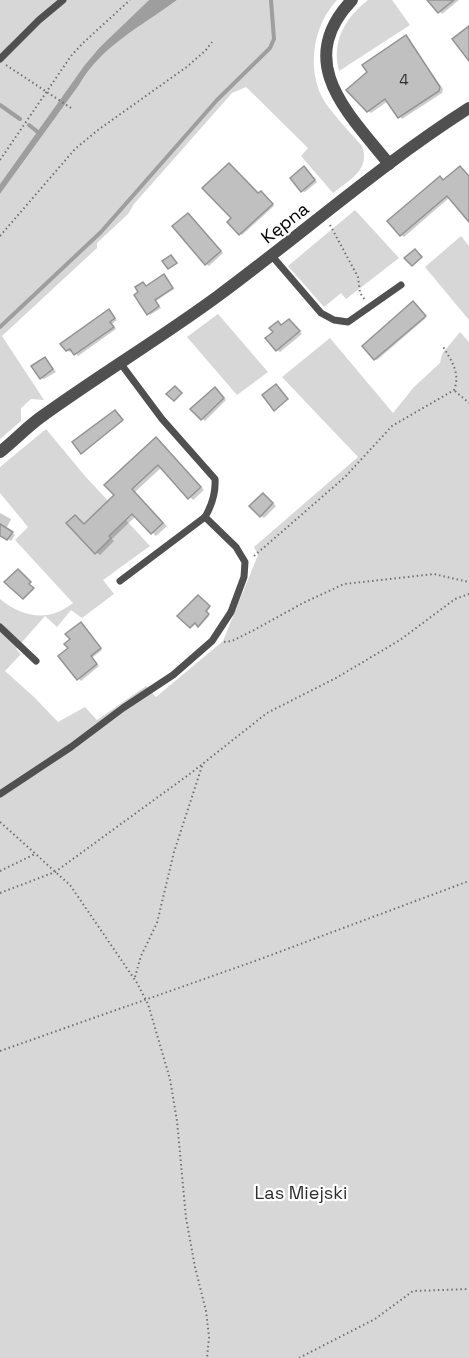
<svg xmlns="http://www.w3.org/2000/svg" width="469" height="1358" font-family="'Space Grotesk',sans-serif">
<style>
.green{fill:#d7d7d7}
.water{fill:#9e9e9e}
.shadow{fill:#0003}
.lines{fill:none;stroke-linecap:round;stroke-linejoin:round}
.stream{stroke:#9e9e9e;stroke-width:4}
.building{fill:#c0c0c0;stroke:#949494;stroke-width:1.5}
.path{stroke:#727272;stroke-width:2;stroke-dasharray:1.5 3;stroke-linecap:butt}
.service{stroke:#505050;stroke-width:7}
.minor{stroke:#505050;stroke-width:12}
.tertiary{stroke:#505050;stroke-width:12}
.labels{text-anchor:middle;stroke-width:4.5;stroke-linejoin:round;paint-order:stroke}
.number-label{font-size:15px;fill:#303030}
.street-label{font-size:18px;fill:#000;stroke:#fff}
.park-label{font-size:18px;fill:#2e2e2e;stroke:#fff}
</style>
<rect width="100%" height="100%" fill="#fff"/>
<g class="green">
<polygon points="0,0 149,0 99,48 84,66 0,184"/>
<path d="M177 0H337C314 24 307 65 321 95 328 110 351 133 362 146 371 170 349 180 333 193L301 156 308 148 246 87 232 93 134 204 128 214 97 243V248L2 336 44 400 31 399 21 408V421L0 439V194L79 85C101 46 142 26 177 0Z"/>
<path d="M368 0H392L410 25 339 71C331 42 345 18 368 0Z"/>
<polygon points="355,210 399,258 346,299 341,293 324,307 288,266"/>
<polygon points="461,236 469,246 469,320 425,267"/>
<polygon points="218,314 268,372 237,395 187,337"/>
<path d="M460 332 469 342V1358H0V599C23 618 49 622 73 603L15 540 28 527 0 493V467L46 429 85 476 150 546 103 580 114 594 82 618 71 610 57 627 45 616 16 649 21 654 5 671 34 697 58 722 85 707 97 720 146 686 156 697 223 641 258 555 254 547 358 457 282 377 330 338 393 413 414 387 440 363 442 354Z"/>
</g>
<path class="water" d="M149 0H177C142 26 101 46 79 85L0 194V184L84 66 99 48Z"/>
<g class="shadow">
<polygon points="431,0 459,0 442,14"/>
<polygon points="406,37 443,89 442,93 402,119 388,101 371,113 368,111"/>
<polygon points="230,165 258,195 263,193 274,206 242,235 229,222 233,219"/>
<polygon points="460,167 469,176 469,219 450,197 404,237 401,235 441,178 443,180"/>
<polygon points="307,169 317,182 305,192 302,191"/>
<polygon points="188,215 223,253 209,266 206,264"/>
<polygon points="164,276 174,289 156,301 161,308 150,315 140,292 143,284 147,288"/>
<polygon points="415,304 426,318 377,360 375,359"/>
<polygon points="109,311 117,320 112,324 116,329 78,356 73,350 70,352 67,350"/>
<polygon points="289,320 302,334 280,352 277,350 275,332 279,323 283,326"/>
<polygon points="45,358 56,372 44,379 41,378"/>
<polygon points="218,391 226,400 205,421 202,419"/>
<polygon points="116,412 123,421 82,453"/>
<polygon points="156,439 204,490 193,500 162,467 135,492 167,526 156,536 136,516 112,539 114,541 100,555 96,552 75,517 85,525 116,495"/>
<polygon points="266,496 276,506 264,518 261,516"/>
<polygon points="0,513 11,519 6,529 15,535 11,541 0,534"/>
<polygon points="198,597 210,608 206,613 209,616 200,626 196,623 192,627 180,616"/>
<polygon points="81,624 102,650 92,658 99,666 81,681 60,656 70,649 72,639"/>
</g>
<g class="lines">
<g class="stream">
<polyline points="0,105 20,119"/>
<polyline points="29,125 39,133"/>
<polyline points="0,327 101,232 217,100 270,48 274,39 271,0"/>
</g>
</g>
<g class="building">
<polygon points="427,0 454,0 438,13"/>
<polygon points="469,26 469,61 452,39"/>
<polygon points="406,35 440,87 439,91 398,118 385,99 367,112 346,90 367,72 362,65"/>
<polygon points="229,163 258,193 261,191 273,204 239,235 227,222 231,218 202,188"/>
<polygon points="304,166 315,180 301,192 290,178"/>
<polygon points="460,166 469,176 469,222 447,196 400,236 387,221 440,176 443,180"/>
<polygon points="188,213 221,251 205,265 172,226"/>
<polygon points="415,249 422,257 412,266 404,258"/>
<polygon points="171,255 177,263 168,269 162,261"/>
<polygon points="164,274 173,288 155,300 159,306 147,315 134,295 138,292 135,287 143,282 146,286"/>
<polygon points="413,301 426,316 374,360 362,346"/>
<polygon points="109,309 115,318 110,322 114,327 74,355 70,349 66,351 60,344"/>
<polygon points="289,319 300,331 276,351 265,338 273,332 269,328 278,321 281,325"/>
<polygon points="45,357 53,369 40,379 31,366"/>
<polygon points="276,384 288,399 274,411 262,395"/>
<polygon points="175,386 182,393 174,401 166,394"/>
<polygon points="215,387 224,398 201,420 190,409"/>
<polygon points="115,410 123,420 81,454 72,442"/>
<polygon points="156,437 201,487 188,499 158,465 132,489 163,523 151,534 132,514 109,536 111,538 95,554 66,523 75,515 84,524 114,495 104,485"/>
<polygon points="263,493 273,503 260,517 249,506"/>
<polygon points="0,524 13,532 7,540 0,536"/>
<polygon points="18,569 31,582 29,584 34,588 23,599 4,582"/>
<polygon points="198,595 210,606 206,611 209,614 198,627 195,623 190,628 177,616"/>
<polygon points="81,622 101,648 91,656 97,664 77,680 58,656 68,648 64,644 70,639 65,634"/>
</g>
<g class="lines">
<g class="path">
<polyline points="6,65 71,108"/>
<polyline points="0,160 71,56 83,43 130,0"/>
<polyline points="330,225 358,277 360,293 365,300"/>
<polyline points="0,236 75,149 98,130 188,66 206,50 212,42"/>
<polyline points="455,391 469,403"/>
<path d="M254 556 345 477 392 426 454 390C461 373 451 360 442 345"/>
<polyline points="224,642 232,641 254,630 303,603 344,584 434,574 469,582"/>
<polyline points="0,822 70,885 137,983 148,1004 170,1079 177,1121 186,1218 195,1267 206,1311 209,1337 207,1358"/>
<polyline points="0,871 35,854"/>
<polyline points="0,893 55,872 191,773 267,713 336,678 400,640 455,599 469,594"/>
<polyline points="135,977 141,956 157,923 174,852 203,763"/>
<polyline points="0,1051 255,961 469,881"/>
<polyline points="299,1358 375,1319 413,1291 469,1289"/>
</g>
<g class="service">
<polyline points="0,59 39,20 63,0"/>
<polyline points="272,256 321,313 334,320 348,322 401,285"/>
<path d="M120 581 205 517C212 505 216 494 215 479L162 419 121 364"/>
<polyline points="0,627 36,661"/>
<polyline points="0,794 71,747 123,708 173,675 212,641 231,612 244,577 245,562 236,547 205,517"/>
</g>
<path class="minor" d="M352 0C293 62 348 113 389 164"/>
<path class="tertiary" d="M0 452C14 441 27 427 41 417 99 375 161 338 218 296 302 234 381 164 469 108"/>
</g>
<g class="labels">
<g class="number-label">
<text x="404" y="85">4</text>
</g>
<g class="street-label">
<text transform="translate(285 223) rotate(-38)" y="6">Kępna</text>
</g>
<g class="park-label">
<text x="301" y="1199">Las Miejski</text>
</g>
</g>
</svg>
